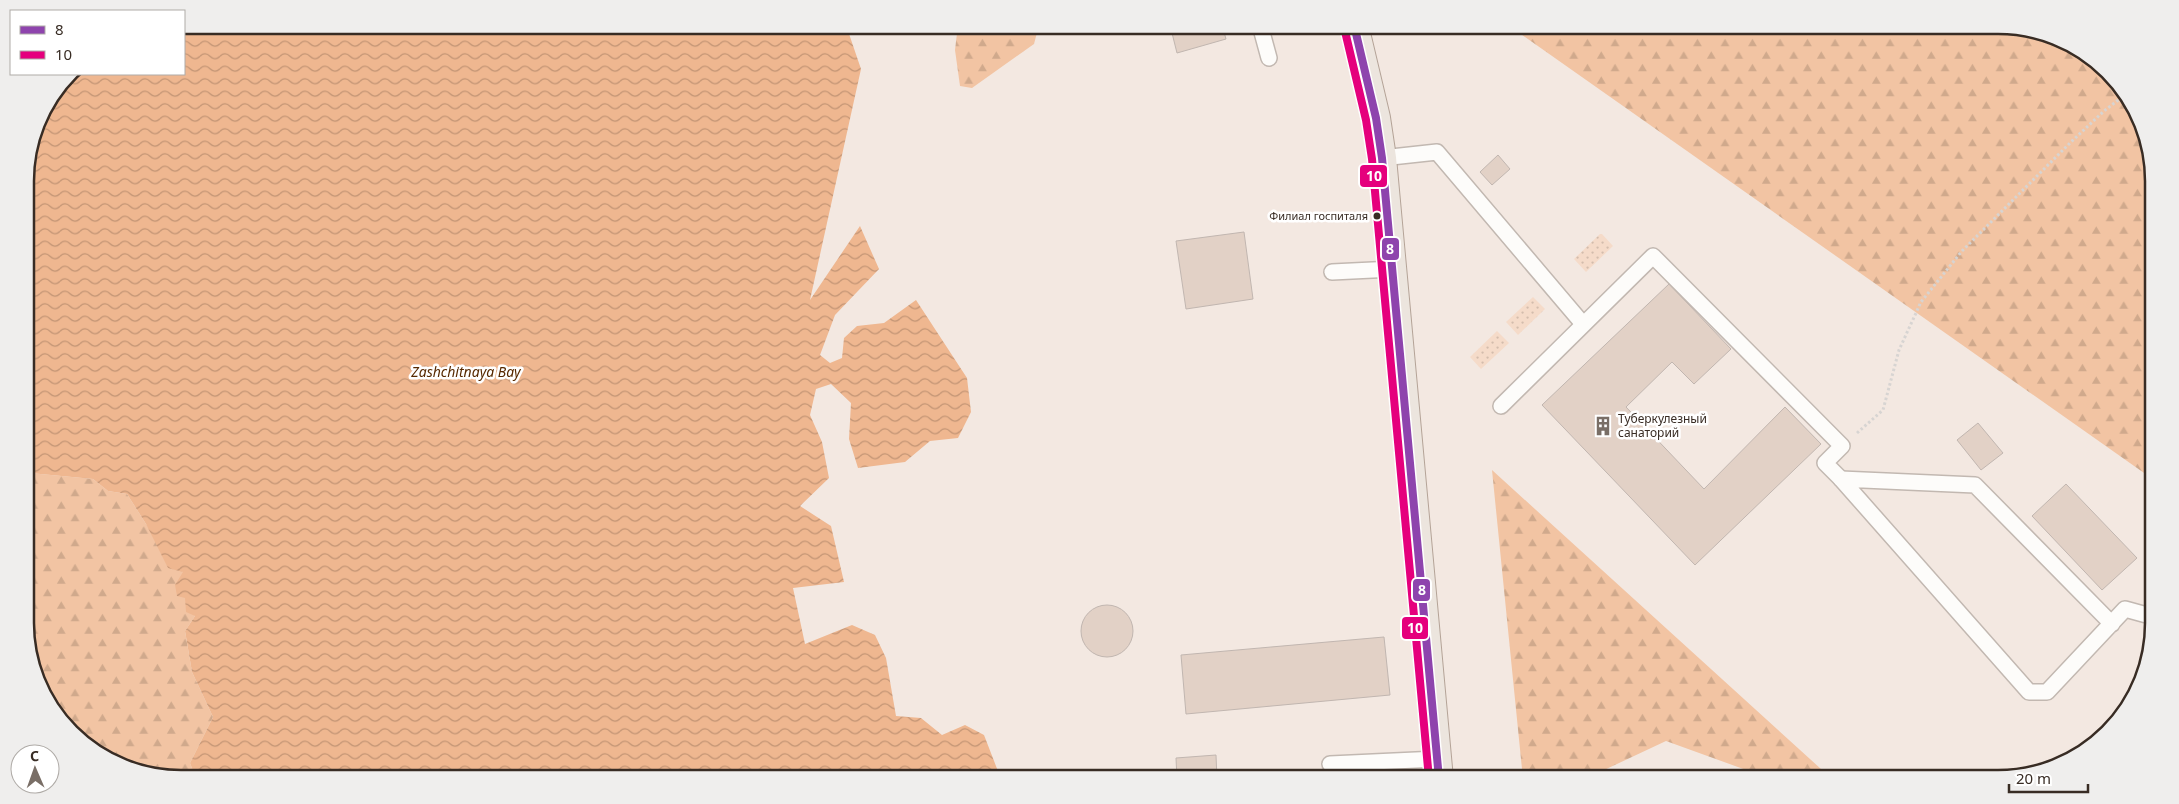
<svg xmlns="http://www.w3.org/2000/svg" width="2179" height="804" font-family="'Noto Sans',sans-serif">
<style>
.grass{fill:url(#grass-dots)}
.forest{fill:url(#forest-firs)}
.water{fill:url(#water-waves)}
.building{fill:#e2d1c6;stroke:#c1b6b0}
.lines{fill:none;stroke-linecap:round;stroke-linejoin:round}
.lane-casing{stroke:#c2b8b1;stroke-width:18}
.primary-casing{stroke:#b4a397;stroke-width:30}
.path{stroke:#d7d4d2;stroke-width:3;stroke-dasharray:2.5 2.5;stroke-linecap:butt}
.lane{stroke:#fdfcfa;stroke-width:15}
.primary{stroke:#ece5de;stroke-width:28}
.bus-1-casing{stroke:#fff;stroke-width:11}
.bus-2-casing{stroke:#fff;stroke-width:11}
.bus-1{stroke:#8e44ad;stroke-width:8}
.bus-2{stroke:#e5007d;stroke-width:8}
.bus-dot{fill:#382c24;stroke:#fff;stroke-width:2}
.labels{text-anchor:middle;stroke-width:5;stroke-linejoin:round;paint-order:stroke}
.bus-label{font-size:11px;fill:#382c24;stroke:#fff;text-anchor:end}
.poi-label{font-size:12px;fill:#382c24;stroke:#fff;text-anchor:start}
.water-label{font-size:14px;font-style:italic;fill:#572900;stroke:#fff}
.rim{fill:none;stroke:#382c24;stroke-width:2.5}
.line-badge{stroke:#fff;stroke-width:2}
.badge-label{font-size:14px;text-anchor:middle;font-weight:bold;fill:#fff}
</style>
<defs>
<pattern id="grass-dots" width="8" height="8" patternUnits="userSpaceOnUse" patternTransform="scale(1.25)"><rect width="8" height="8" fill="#f5dbc9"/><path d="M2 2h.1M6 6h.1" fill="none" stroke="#d3bcac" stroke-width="1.8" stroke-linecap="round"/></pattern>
<pattern id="forest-firs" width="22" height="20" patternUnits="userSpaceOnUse" patternTransform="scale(1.25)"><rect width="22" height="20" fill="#f2c4a3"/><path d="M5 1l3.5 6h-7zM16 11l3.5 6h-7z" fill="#d0a98c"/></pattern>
<pattern id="water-waves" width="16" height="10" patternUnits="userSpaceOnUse" patternTransform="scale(1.25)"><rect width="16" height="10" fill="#efb790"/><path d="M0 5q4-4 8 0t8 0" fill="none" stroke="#c39575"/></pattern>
</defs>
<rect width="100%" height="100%" fill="#f3e8e1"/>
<g class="grass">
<polygon points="1602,234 1613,246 1586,272 1574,259 1600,234"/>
<polygon points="1533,297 1545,309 1518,335 1506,322"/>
<polygon points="1497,331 1509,343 1481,369 1470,357"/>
</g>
<g class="forest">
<polygon points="958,25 1039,25 1034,44 972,88 960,86 955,50"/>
<polygon points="1508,25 1998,25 2048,33 2115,78 2138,112 2153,160 2154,480"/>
<polygon points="1492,470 1832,779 1771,779 1666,741 1585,779 1523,779"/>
<polygon points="30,473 93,479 108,491 127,494 146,524 183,572 185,597 195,616 185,631 192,672 213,717 190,763 196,779 181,779 131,771 64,726 28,653 27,476"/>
</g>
<polygon class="water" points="184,25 846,25 861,69 810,300 860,226 879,269 835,315 820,355 830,363 842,358 844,338 857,326 884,323 916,300 967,378 971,412 958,438 930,441 905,462 858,468 849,439 851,403 831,384 816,389 810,415 822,442 829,478 800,506 831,526 844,582 793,588 805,644 852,625 875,635 886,658 896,716 921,718 942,735 965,725 984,735 1001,779 196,779 190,763 213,717 192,672 185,631 195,616 186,612 185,598 177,596 175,585 183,572 168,568 146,524 127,494 108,491 93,479 30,473 27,476 25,171 41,112 70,74 184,74"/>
<g class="building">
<polygon points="1170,25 1222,25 1226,39 1177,53"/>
<polygon points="1498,155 1510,169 1492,185 1480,172"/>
<polygon points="1244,232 1253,299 1186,309 1176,241"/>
<polygon points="1669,284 1731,349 1694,384 1672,362 1626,407 1704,489 1785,407 1821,444 1695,565 1542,405"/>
<polygon points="1978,423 2003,453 1981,470 1957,440"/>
<polygon points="2066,484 2137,558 2102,590 2032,516"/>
<circle cx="1107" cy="631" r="26"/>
<polygon points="1384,637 1390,695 1186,714 1181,655"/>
<polygon points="1216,755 1217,779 1177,779 1176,758"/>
</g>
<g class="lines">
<defs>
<g id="lane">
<polyline points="1260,25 1269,58"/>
<polyline points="1382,158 1437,152 1583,324"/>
<polyline points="1332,272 1393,269"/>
<polyline points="1501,406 1653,256 1842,446 1825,463 1841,479"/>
<polyline points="2112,624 1975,485 1841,479 2029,692 2047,692 2125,609 2154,617"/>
<polyline points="1330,764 1437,759"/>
</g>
<polyline id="primary" points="1354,25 1376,118 1382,158 1439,779"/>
</defs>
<use href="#lane" class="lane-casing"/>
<use href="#primary" class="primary-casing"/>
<polyline class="path" points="1857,433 1883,410 1899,350 1921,302 1962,251 2071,142 2104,111 2126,94"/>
<use href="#lane" class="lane"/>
<use href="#primary" class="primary"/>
<defs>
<polyline id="bus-1" points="1354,25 1376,118 1382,158 1439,779"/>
<polyline id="bus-2" points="1344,27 1366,120 1372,159 1429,779"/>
</defs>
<use href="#bus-1" class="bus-1-casing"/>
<use href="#bus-2" class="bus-2-casing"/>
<use href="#bus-1" class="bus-1"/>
<use href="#bus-2" class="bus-2"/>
</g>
<defs>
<symbol id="building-bare" viewBox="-9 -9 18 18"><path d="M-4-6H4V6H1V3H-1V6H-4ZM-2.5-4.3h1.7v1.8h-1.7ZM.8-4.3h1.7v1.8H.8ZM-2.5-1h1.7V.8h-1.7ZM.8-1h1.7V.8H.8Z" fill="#796e66" stroke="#fff" stroke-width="2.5" paint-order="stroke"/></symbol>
</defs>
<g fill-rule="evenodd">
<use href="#building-bare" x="1589" y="412" width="28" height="28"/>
</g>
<circle class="bus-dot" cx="1377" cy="216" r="4.5"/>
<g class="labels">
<g class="bus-label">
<text x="1368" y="220">Филиал госпиталя</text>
</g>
<g class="poi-label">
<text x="1618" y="423">Туберкулезный<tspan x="1618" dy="14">санаторий</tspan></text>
</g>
<g class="water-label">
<text x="466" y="377">Zashchitnaya Bay</text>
</g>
</g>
<path d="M0 0H2179V804H0ZM181 34H1998A147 147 0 0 1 2145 181V623A147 147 0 0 1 1998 770H181A147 147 0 0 1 34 623V181A147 147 0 0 1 181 34Z" fill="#efeeed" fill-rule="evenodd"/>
<path class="rim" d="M181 34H1998A147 147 0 0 1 2145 181V623A147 147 0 0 1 1998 770H181A147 147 0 0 1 34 623V181A147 147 0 0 1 181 34Z"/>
<g class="line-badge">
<rect x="1359" y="164" width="29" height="24" rx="5" fill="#e5007d"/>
<rect x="1381" y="237" width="19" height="24" rx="5" fill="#8e44ad"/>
<rect x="1412" y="578" width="19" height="24" rx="5" fill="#8e44ad"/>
<rect x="1401" y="616" width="28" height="24" rx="5" fill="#e5007d"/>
</g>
<g class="badge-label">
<text x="1374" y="181">10</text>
<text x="1390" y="254">8</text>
<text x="1422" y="595">8</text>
<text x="1415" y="633">10</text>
</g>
<rect x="10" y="10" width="175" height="65" fill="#ffffff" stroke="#afaba7"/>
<rect x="20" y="26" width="25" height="8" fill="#8e44ad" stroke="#afaba7"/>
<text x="55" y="35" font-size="15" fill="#382c24">8</text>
<rect x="20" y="51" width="25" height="8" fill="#e5007d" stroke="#afaba7"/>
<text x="55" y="60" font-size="15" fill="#382c24">10</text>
<g transform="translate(35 769) rotate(358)"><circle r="24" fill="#ffffff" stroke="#afaba7"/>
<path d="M0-4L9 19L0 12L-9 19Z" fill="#796e66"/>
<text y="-8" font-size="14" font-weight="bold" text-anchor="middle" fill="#382c24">С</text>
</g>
<path d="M2009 784v8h79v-8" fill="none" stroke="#382c24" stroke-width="2.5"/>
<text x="2016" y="784" font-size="15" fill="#382c24" stroke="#ffffff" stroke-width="4" paint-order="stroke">20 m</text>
</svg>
